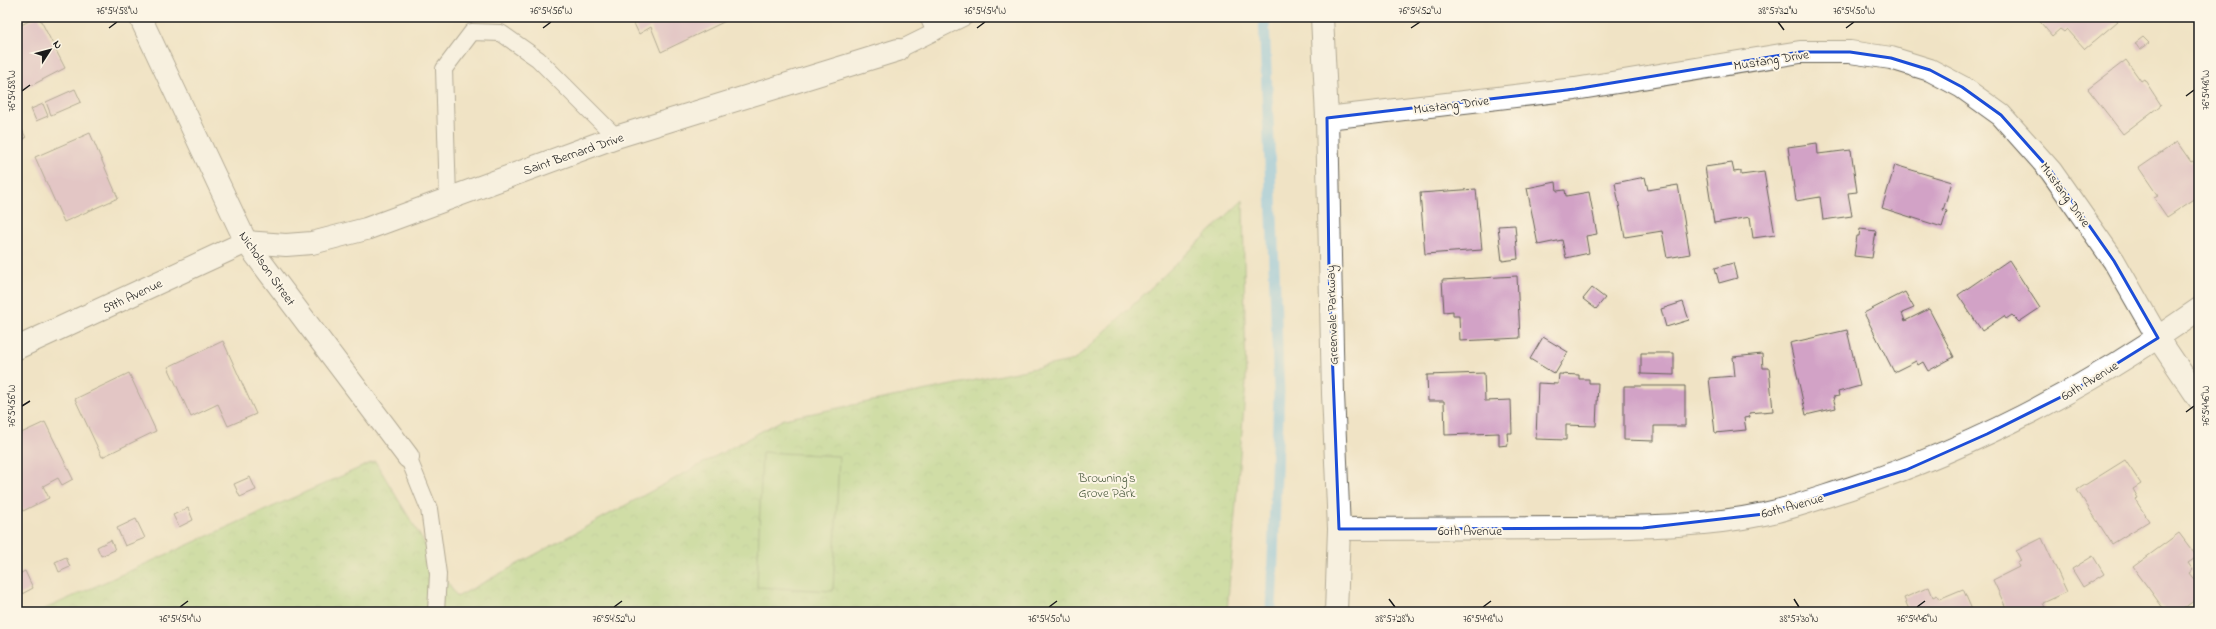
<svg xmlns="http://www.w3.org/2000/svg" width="2216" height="629" font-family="'Indie Flower',sans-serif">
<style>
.park{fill:url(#park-crowns);stroke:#62784f}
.garden{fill:#a8d582;stroke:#62784f}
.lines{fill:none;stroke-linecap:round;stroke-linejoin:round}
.stream{stroke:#74c1ee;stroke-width:11}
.building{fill:#d2a2c6}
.lane-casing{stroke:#666257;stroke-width:18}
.street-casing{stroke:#666257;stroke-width:24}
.lane{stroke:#fff;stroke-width:16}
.street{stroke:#fff;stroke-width:22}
.marked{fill:none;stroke:#1d4ed8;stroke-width:3;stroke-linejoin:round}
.ticks{fill:none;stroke:#1c1c1c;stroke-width:1.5}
.labels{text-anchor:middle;stroke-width:4;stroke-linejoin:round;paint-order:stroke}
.street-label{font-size:13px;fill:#1c1c1c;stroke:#fcf5e5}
.park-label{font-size:13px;fill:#4d5d40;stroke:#fcf5e5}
.neatline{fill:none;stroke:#1c1c1c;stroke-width:1.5}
.ticks-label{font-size:10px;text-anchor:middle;fill:#1c1c1c}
</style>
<defs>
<pattern id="park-crowns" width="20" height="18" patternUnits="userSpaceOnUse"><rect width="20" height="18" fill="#a8d582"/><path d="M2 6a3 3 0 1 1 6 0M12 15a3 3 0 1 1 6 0" fill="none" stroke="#90b670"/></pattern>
</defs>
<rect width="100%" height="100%" fill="#fcf5e5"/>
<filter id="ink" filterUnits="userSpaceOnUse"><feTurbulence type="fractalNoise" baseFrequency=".025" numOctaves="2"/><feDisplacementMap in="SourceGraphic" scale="8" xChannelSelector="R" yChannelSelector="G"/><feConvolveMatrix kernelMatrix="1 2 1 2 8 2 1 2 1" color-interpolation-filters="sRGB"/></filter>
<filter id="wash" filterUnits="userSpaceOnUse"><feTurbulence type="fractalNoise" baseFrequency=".012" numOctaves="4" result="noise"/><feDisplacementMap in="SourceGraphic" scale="16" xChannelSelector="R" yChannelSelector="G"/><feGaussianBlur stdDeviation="0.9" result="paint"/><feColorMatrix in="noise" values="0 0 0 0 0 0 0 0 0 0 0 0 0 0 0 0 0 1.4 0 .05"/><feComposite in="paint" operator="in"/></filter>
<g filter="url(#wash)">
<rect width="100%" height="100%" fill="#f0e3c5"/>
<polygon class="park" points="1243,200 1246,382 1227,612 38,612 375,461 457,597 784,419 1075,360"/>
<polygon class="garden" points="762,452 839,456 833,591 757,587"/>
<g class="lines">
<polyline class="stream" points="1264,17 1279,392 1271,612"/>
</g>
<g id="blocks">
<g class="building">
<polygon points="37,17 39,17 65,68 19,92 17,88 17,27"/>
<polygon points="631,17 734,17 661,52 651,27 639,34"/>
<polygon points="1414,17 1468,17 1468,18 1415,23"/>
<polygon points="2036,17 2114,17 2118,21 2085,49 2067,29 2064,32 2060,29 2052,36"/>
<polygon points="2143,37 2149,43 2140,50 2135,43"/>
<polygon points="2126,60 2141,81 2144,79 2161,105 2123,134 2088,89"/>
<polygon points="75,89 81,102 51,115 46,102"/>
<polygon points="43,104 48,116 36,121 31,109"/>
<polygon points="17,119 26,138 17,142"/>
<polygon points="90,133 118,198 64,222 35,157"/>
<polygon points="2177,142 2191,162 2193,161 2199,169 2199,196 2167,217 2154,198 2158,196 2139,168"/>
<polygon points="1817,143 1818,154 1851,150 1857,192 1848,193 1852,216 1823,220 1820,197 1796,201 1788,147"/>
<polygon points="1732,163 1734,172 1741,171 1741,175 1764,172 1775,235 1753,238 1750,217 1714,223 1705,167"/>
<polygon points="1895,165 1952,182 1943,210 1947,211 1942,227 1882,208"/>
<polygon points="1645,177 1648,190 1678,185 1690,254 1667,258 1662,231 1625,237 1615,183"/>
<polygon points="1556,182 1557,191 1565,190 1566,196 1589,192 1597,234 1586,236 1589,253 1566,258 1562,240 1538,245 1527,188"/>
<polygon points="1476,189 1482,250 1425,254 1420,193"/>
<polygon points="1515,225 1518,259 1502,261 1498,226"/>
<polygon points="1860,229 1876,231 1872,258 1854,256 1857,236 1859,236"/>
<polygon points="2009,260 2040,308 2019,322 2012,315 2006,319 2004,316 1982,331 1958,295"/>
<polygon points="1733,263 1737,278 1719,283 1715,268"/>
<polygon points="1517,276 1520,338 1460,341 1459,316 1453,316 1453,311 1444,312 1442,280"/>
<polygon points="1592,288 1605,298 1596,309 1583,299"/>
<polygon points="1905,292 1914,308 1902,313 1905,321 1929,309 1954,357 1928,371 1923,362 1918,365 1916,361 1894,372 1864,313"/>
<polygon points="1683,302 1689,320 1666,327 1661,309"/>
<polygon points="1847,330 1860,386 1838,392 1839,396 1833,397 1836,408 1806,415 1790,343"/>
<polygon points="1543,337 1568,352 1555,374 1530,359"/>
<polygon points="223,341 256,414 228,426 218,404 191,417 168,367"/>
<polygon points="1641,353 1674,353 1674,375 1641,374"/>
<polygon points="1762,354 1763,368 1769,368 1773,411 1749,413 1750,417 1744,418 1746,430 1715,433 1709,378 1735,376 1733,357"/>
<polygon points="129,373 156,431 102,457 75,399"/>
<polygon points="1484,373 1485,401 1511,400 1512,433 1507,433 1508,445 1499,446 1499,433 1445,435 1444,401 1428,401 1427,375"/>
<polygon points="1559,374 1579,375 1579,379 1589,379 1589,383 1598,383 1596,426 1566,425 1566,440 1536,439 1538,383 1558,384"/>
<polygon points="1624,386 1685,386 1685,426 1654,426 1654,441 1624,440"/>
<polygon points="45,422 73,479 62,485 58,478 43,486 49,498 23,511 17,500 17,435"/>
<polygon points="2125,460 2141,484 2133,489 2138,498 2135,499 2149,521 2112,544 2077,490"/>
<polygon points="250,477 256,490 240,497 234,484"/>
<polygon points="188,508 193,520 179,527 173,515"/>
<polygon points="136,519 145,538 125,546 117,528"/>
<polygon points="2179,533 2197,557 2188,563 2193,570 2189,573 2199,586 2199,597 2179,612 2166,612 2133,567"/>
<polygon points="2042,538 2067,592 2043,603 2047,612 2008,612 1993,580 2019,567 2017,563 2021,561 2016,551"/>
<polygon points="111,540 115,550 101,556 97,547"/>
<polygon points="2093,556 2104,574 2083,587 2072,569"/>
<polygon points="66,557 70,567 59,572 55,562"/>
<polygon points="25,571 33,588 20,595 17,590 17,575"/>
<polygon points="1929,587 1933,597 1937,595 1939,599 1963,589 1973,612 1910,612 1904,598"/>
</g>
</g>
</g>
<g filter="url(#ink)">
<use href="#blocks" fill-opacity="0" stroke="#666257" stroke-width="1"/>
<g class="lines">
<defs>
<g id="lane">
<polyline points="928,17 935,32"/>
<polyline points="898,50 965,17"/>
<polyline points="448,198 444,69 472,32 501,33 538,59 616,137"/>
<polyline points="408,457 429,509 438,574 436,612"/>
</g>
<g id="street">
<polyline points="140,17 246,242 408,457"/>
<polyline points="1322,17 1327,118 1333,394 1339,529 1336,612"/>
<polyline points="1327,118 1575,89 1800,52 1850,52 1891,58 1930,70 1962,87 2001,115 2051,171 2114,261 2158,338 2199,399"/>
<polyline points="17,348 246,242 286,245 312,243 366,229 616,137 898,50"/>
<path d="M1339 529C1419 529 1498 529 1577 528 1639 527 1703 527 1764 514 1793 508 1822 497 1851 488 1977 446 2091 386 2199 309"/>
</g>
</defs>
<use href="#lane" class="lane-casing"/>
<use href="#street" class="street-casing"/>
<use href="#lane" class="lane"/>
<use href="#street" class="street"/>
</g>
</g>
<path d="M0 0H2216V629H0ZM1800 52H1850L1891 58 1930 70 1962 87 2001 115 2051 171 2114 261 2158 338 2071 392 1987 434 1906 470 1764 514 1643 528 1339 529 1329 271 1327 118 1575 89Z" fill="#f0e3c5" fill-opacity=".55" fill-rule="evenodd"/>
<path class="marked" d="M1800 52H1850L1891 58 1930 70 1962 87 2001 115 2051 171 2114 261 2158 338 2071 392 1987 434 1906 470 1764 514 1643 528 1339 529 1329 271 1327 118 1575 89Z"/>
<path class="ticks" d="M1778 22 1784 30M109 28 117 22M543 28 551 22M977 28 985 22M1411 28 1420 22M1846 28 1854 22M22 91 30 85M2186 96 2194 90M22 406 30 401M2186 412 2194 406M1389 599 1395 607M1794 599 1799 607M180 607 188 601M614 607 622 601M1049 607 1057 601M1483 607 1491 601M1917 607 1925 601"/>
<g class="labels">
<g class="street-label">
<text transform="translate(1771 59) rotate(-9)" y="5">Mustang Drive</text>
<text transform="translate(1451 104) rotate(-7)" y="5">Mustang Drive</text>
<text transform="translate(573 153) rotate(-19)" y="5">Saint Bernard Drive</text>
<text transform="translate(2066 194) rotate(54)" y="5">Mustang Drive</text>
<text transform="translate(268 268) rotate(55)" y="5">Nicholson Street</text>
<text transform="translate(132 295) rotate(-25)" y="5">59th Avenue</text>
<text transform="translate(1331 315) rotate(-92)" y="5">Greenvale Parkway</text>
<text transform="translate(2089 380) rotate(-31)" y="5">60th Avenue</text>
<text transform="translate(1792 505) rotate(-15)" y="5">60th Avenue</text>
<text x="1470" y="535">60th Avenue</text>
</g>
<g class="park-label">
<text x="1107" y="482">Browning's<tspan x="1107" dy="15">Grove Park</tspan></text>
</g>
</g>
<rect width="2216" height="629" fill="none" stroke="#fcf5e5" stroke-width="44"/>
<g transform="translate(50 50) rotate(54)" stroke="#fcf5e5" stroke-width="3" paint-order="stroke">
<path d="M0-3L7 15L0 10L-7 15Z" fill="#1c1c1c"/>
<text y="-6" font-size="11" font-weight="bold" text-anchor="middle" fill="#1c1c1c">N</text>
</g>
<rect x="22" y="22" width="2172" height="585" class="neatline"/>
<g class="ticks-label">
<text x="117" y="14">76°54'58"W</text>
<text x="551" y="14">76°54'56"W</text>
<text x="985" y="14">76°54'54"W</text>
<text x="1420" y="14">76°54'52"W</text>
<text x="1778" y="14">38°57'32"N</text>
<text x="1854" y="14">76°54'50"W</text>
<text transform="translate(2205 90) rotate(-90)" y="4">76°54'48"W</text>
<text transform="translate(11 91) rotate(-90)" y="4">76°54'58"W</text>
<text transform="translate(2205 406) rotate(-90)" y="4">76°54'46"W</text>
<text transform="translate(11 406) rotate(-90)" y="4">76°54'56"W</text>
<text x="180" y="622">76°54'54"W</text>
<text x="614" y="622">76°54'52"W</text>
<text x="1049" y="622">76°54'50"W</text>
<text x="1395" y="622">38°57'28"N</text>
<text x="1483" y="622">76°54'48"W</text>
<text x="1799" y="622">38°57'30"N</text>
<text x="1917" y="622">76°54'46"W</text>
</g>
</svg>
